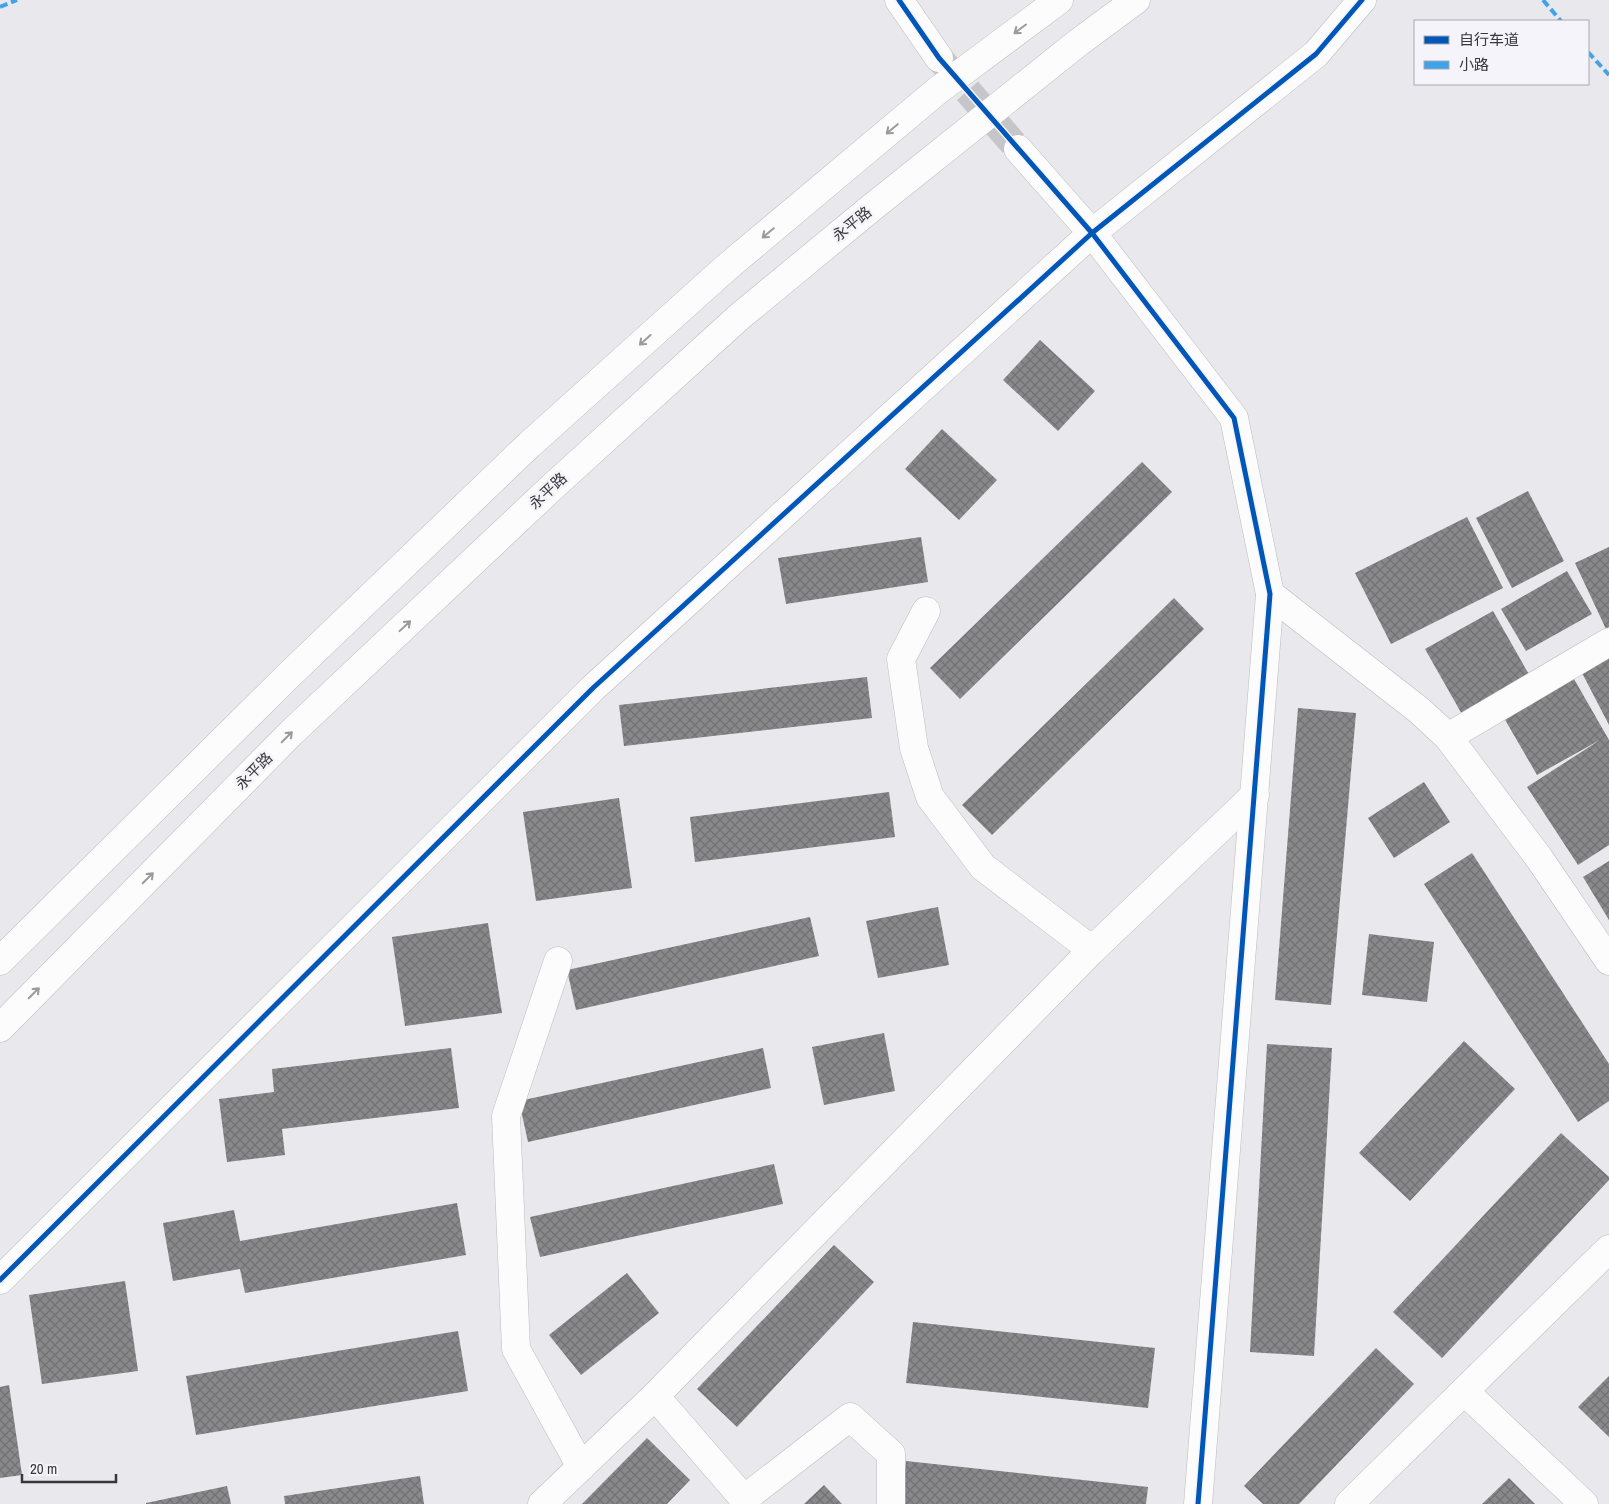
<svg xmlns="http://www.w3.org/2000/svg" width="1609" height="1504" font-family="'Archivo Narrow','Noto Sans SC',sans-serif">
<style>
.building{fill:url(#building-cross-hatch)}
.lines{fill:none;stroke-linecap:round;stroke-linejoin:round}
.minor-tunnel{stroke:#c6c5c8;stroke-width:28;stroke-dasharray:28 14;stroke-linecap:butt}
.minor-casing{stroke:#bcbcbf;stroke-width:29}
.highway-casing{stroke:#bcbcbf;stroke-width:29}
.minor{stroke:#fcfcfc;stroke-width:28}
.highway{stroke:#fcfcfc;stroke-width:28}
.quiet{stroke:#3fa3ec;stroke-width:4;stroke-dasharray:8 4;stroke-linecap:butt}
.cycleway-casing{stroke:#f5f4fa;stroke-width:8}
.cycleway{stroke:#0057b8;stroke-width:5}
.oneway{stroke:#9a9a9b}
.labels{text-anchor:middle;stroke-width:5;stroke-linejoin:round;paint-order:stroke}
.street-label{font-size:15px;fill:#38373a;stroke:#f5f4fa}
</style>
<defs>
<pattern id="building-cross-hatch" width="8" height="8" patternUnits="userSpaceOnUse" patternTransform="scale(1.25)"><rect width="8" height="8" fill="#89888b"/><path d="M0 0l8 8M0 8l8-8" fill="none" stroke="#717073"/></pattern>
</defs>
<rect width="100%" height="100%" fill="#e9e8ec"/>
<g class="building">
<polygon points="1040,340 1095,391 1058,431 1003,380"/>
<polygon points="942,429 997,480 959,520 905,469"/>
<polygon points="1142,462 1172,492 960,699 930,668"/>
<polygon points="1528,491 1564,561 1512,588 1476,518"/>
<polygon points="1467,517 1503,588 1391,644 1355,573"/>
<polygon points="921,537 928,582 786,604 778,558"/>
<polygon points="1609,547 1609,627 1606,629 1575,563"/>
<polygon points="1567,571 1592,614 1526,651 1501,609"/>
<polygon points="1174,598 1204,629 992,835 962,805"/>
<polygon points="1493,611 1531,678 1463,716 1425,649"/>
<polygon points="1609,656 1609,725 1581,671"/>
<polygon points="1570,672 1609,740 1609,845 1578,865 1527,787 1600,740 1537,775 1500,711"/>
<polygon points="867,677 872,718 624,746 619,705"/>
<polygon points="1298,708 1356,713 1331,1005 1275,1000"/>
<polygon points="1424,782 1450,822 1394,858 1368,818"/>
<polygon points="889,792 895,837 695,862 690,817"/>
<polygon points="619,798 632,888 536,901 523,812"/>
<polygon points="1472,853 1609,1064 1609,1101 1578,1122 1424,884"/>
<polygon points="1609,861 1609,920 1583,877"/>
<polygon points="938,907 949,965 878,978 866,921"/>
<polygon points="810,917 819,956 576,1010 567,970"/>
<polygon points="488,923 502,1013 405,1026 392,937"/>
<polygon points="1369,934 1434,942 1427,1002 1362,995"/>
<polygon points="884,1033 895,1091 824,1105 812,1047"/>
<polygon points="1464,1041 1515,1089 1410,1201 1359,1153"/>
<polygon points="1267,1044 1332,1048 1314,1356 1250,1352"/>
<polygon points="451,1048 459,1108 282,1129 285,1155 227,1162 219,1099 274,1092 272,1069"/>
<polygon points="763,1048 771,1088 528,1142 519,1101"/>
<polygon points="1561,1133 1609,1177 1609,1180 1442,1358 1393,1312"/>
<polygon points="774,1164 783,1204 540,1257 530,1217"/>
<polygon points="457,1203 466,1255 245,1293 240,1269 173,1281 163,1223 234,1210 240,1241"/>
<polygon points="834,1245 874,1282 737,1427 697,1389"/>
<polygon points="627,1273 659,1313 581,1375 549,1335"/>
<polygon points="125,1281 138,1371 42,1384 29,1295"/>
<polygon points="913,1322 1155,1348 1148,1408 906,1383"/>
<polygon points="458,1331 468,1391 196,1435 186,1376"/>
<polygon points="1376,1348 1414,1384 1299,1504 1263,1504 1244,1486"/>
<polygon points="1609,1376 1609,1437 1578,1407"/>
<polygon points="9,1385 22,1475 0,1478 0,1387"/>
<polygon points="647,1438 690,1480 667,1504 582,1504"/>
<polygon points="906,1461 1148,1487 1146,1504 901,1504"/>
<polygon points="420,1476 424,1504 285,1504 284,1496"/>
<polygon points="1509,1478 1535,1504 1482,1504"/>
<polygon points="824,1485 842,1504 804,1504"/>
<polygon points="227,1486 231,1504 146,1504 146,1503"/>
</g>
<g class="lines">
<polyline class="minor-tunnel" points="940,59 1018,149"/>
<defs>
<g id="minor">
<polyline points="899,0 939,58"/>
<polyline points="1270,594 1420,711 1448,737 1539,858 1609,961"/>
<polyline points="926,611 901,659 914,748 930,797 983,867 1092,950"/>
<polyline points="1448,737 1609,642"/>
<polyline points="558,961 506,1116 516,1349 581,1467"/>
<polyline points="0,1280 593,688 1092,233 1018,149"/>
<polyline points="1464,1391 1584,1504"/>
<polyline points="655,1396 744,1499 850,1417 891,1454 891,1504"/>
<polyline points="542,1504 655,1396 1092,950 1255,795"/>
<polyline points="1198,1504 1270,594 1234,418 1092,233 1316,54 1362,0"/>
<polyline points="1349,1504 1609,1249"/>
</g>
<g id="highway">
<polyline points="0,961 288,676 529,445 727,267 937,91 1059,0"/>
<polyline points="0,1028 291,733 549,490 739,317 870,209 1079,42 1136,0"/>
</g>
</defs>
<use href="#minor" class="minor-casing"/>
<use href="#highway" class="highway-casing"/>
<use href="#minor" class="minor"/>
<use href="#highway" class="highway"/>
<g class="quiet">
<polyline points="1543,0 1561,21"/>
<polyline points="0,7 17,0"/>
<polyline points="1588,52 1609,75"/>
</g>
<defs>
<g id="cycleway">
<polyline points="0,1280 593,688 1092,233 939,58 899,0"/>
<polyline points="1198,1504 1270,594 1234,418 1092,233 1316,54 1362,0"/>
</g>
</defs>
<use href="#cycleway" class="cycleway-casing"/>
<use href="#cycleway" class="cycleway"/>
</g>
<defs><path id="oneway-shaft" d="M-6 0H5M1.5-3L5.5 0L1.5 3" fill="none" stroke-width="1.6" stroke-linecap="round" stroke-linejoin="round" transform="scale(1.25)"/></defs>
<g class="oneway">
<use href="#oneway-shaft" transform="translate(1020 29) rotate(143)"/>
<use href="#oneway-shaft" transform="translate(892 129) rotate(140)"/>
<use href="#oneway-shaft" transform="translate(768 233) rotate(140)"/>
<use href="#oneway-shaft" transform="translate(645 340) rotate(138)"/>
<use href="#oneway-shaft" transform="translate(405 626) rotate(-43)"/>
<use href="#oneway-shaft" transform="translate(287 737) rotate(-45)"/>
<use href="#oneway-shaft" transform="translate(148 878) rotate(-45)"/>
<use href="#oneway-shaft" transform="translate(34 993) rotate(-45)"/>
</g>
<g class="labels">
<g class="street-label">
<text transform="translate(852 224) rotate(-39)" y="5">永平路</text>
<text transform="translate(548 491) rotate(-43)" y="5">永平路</text>
<text transform="translate(254 771) rotate(-45)" y="5">永平路</text>
</g>
</g>
<rect x="1414" y="20" width="175" height="65" fill="#f5f4fa" stroke="#a9a8ad"/>
<rect x="1424" y="36" width="25" height="8" fill="#0057b8" stroke="#a9a8ad"/>
<text x="1459" y="45" font-size="15" fill="#38373a">自行车道</text>
<rect x="1424" y="61" width="25" height="8" fill="#3fa3ec" stroke="#a9a8ad"/>
<text x="1459" y="70" font-size="15" fill="#38373a">小路</text>
<path d="M22 1474v8h94v-8" fill="none" stroke="#38373a" stroke-width="2.5"/>
<text x="30" y="1474" font-size="15" fill="#38373a" stroke="#f5f4fa" stroke-width="4" paint-order="stroke">20 m</text>
</svg>
